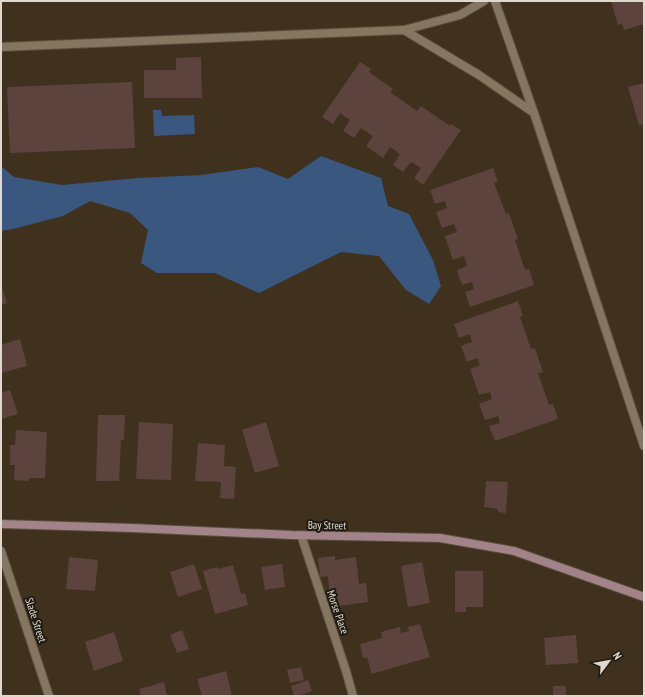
<svg xmlns="http://www.w3.org/2000/svg" width="645" height="697" font-family="'PT Sans Narrow',sans-serif">
<style>
.water{fill:#39577f}
.building{fill:#5d433e}
.lines{fill:none;stroke-linecap:round;stroke-linejoin:round}
.minor-casing{stroke:#594e3d;stroke-width:10}
.secondary-casing{stroke:#594e3d;stroke-width:10}
.minor{stroke:#847660;stroke-width:8}
.secondary{stroke:#a18389;stroke-width:8}
.labels{text-anchor:middle;stroke-width:4;stroke-linejoin:round;paint-order:stroke}
.street-label{font-size:11px;fill:#e0d8cc;stroke:#201b12}
</style>
<rect width="100%" height="100%" fill="#3f311e"/>
<g class="water">
<polygon points="153,110 161,110 162,116 194,115 195,134 154,136"/>
<polygon points="321,156 381,178 388,206 409,214 433,260 441,286 429,304 406,290 379,256 341,252 259,293 215,273 157,273 141,263 148,230 130,213 90,201 63,216 13,229 1,231 1,166 14,177 62,185 138,178 201,175 258,167 288,179"/>
</g>
<g class="building">
<polygon points="611,1 644,1 644,24 624,30 622,24 618,25"/>
<polygon points="201,57 202,98 144,98 144,70 176,70 176,58"/>
<polygon points="360,62 371,69 369,72 393,89 390,92 417,111 421,106 450,126 451,124 461,130 423,185 414,178 421,168 411,162 403,172 393,165 400,154 390,147 383,158 366,146 373,136 361,128 354,138 343,131 350,120 340,113 333,124 322,117"/>
<polygon points="132,82 135,148 10,153 7,87"/>
<polygon points="644,83 644,124 639,125 628,87"/>
<polygon points="493,168 498,182 494,183 506,214 509,213 518,239 515,240 525,270 529,269 534,285 470,307 465,292 474,289 472,282 462,285 457,270 467,266 464,256 453,260 445,236 457,232 454,224 442,228 436,212 447,208 445,201 435,204 430,190"/>
<polygon points="1,284 7,303 1,305"/>
<polygon points="518,301 523,316 520,317 531,349 535,348 543,372 538,373 549,405 553,404 558,419 495,441 489,426 500,423 498,416 485,420 479,404 492,399 490,392 479,395 470,369 480,365 477,358 467,362 461,346 472,342 470,334 459,338 454,324"/>
<polygon points="20,339 27,366 1,373 1,345"/>
<polygon points="10,390 18,414 1,419 1,393"/>
<polygon points="98,415 125,415 124,440 121,440 119,481 96,481"/>
<polygon points="139,422 173,424 171,480 136,479"/>
<polygon points="266,422 279,466 255,473 242,430"/>
<polygon points="16,430 47,432 45,478 29,478 29,481 14,480 15,465 10,465 10,445 15,445"/>
<polygon points="198,443 225,445 224,466 236,467 234,499 220,498 221,482 195,481"/>
<polygon points="486,481 508,482 506,513 498,512 498,509 484,507"/>
<polygon points="335,556 335,560 356,557 359,584 366,583 368,602 331,607 328,576 320,577 318,558"/>
<polygon points="69,557 98,560 95,591 66,589"/>
<polygon points="422,562 430,603 408,607 401,566"/>
<polygon points="194,564 202,589 178,597 170,572"/>
<polygon points="282,564 285,587 265,590 261,567"/>
<polygon points="233,565 241,594 245,593 248,605 215,614 203,571 217,567 218,569"/>
<polygon points="455,571 483,571 483,607 466,607 466,612 455,612"/>
<polygon points="420,624 430,657 372,674 367,657 363,658 360,644 382,638 381,632 400,627 401,633 409,631 408,627"/>
<polygon points="182,630 189,649 177,653 170,635"/>
<polygon points="114,632 123,661 94,671 85,642"/>
<polygon points="576,635 578,663 546,665 544,638"/>
<polygon points="301,667 304,680 290,683 287,670"/>
<polygon points="226,671 232,696 202,696 197,679"/>
<polygon points="308,680 312,691 298,696 294,696 291,686"/>
<polygon points="164,682 167,696 141,696 139,689"/>
<rect x="553" y="686" width="13" height="10"/>
</g>
<g class="lines">
<defs>
<g id="minor">
<polyline points="495,1 534,113 644,446"/>
<polyline points="404,30 460,15 484,1"/>
<polyline points="1,47 404,30 479,75 534,113"/>
<polyline points="301,535 346,671 353,696"/>
<polyline points="1,551 49,696"/>
</g>
<polyline id="secondary" points="1,524 132,528 292,535 440,538 514,551 644,597"/>
</defs>
<use href="#minor" class="minor-casing"/>
<use href="#secondary" class="secondary-casing"/>
<use href="#minor" class="minor"/>
<use href="#secondary" class="secondary"/>
</g>
<g class="labels">
<g class="street-label">
<text transform="translate(327 525) rotate(1)" y="4">Bay Street</text>
<text transform="translate(338 612) rotate(71)" y="4">Morse Place</text>
<text transform="translate(36 620) rotate(72)" y="4">Slade Street</text>
</g>
</g>
<rect width="645" height="697" fill="none" stroke="#e0d8cc" stroke-width="4"/>
<g transform="translate(609 661) rotate(58)" stroke="#201b12" stroke-width="3" paint-order="stroke">
<path d="M0-3L7 15L0 10L-7 15Z" fill="#e0d8cc"/>
<text y="-6" font-size="11" font-weight="bold" text-anchor="middle" fill="#e0d8cc">N</text>
</g>
</svg>
